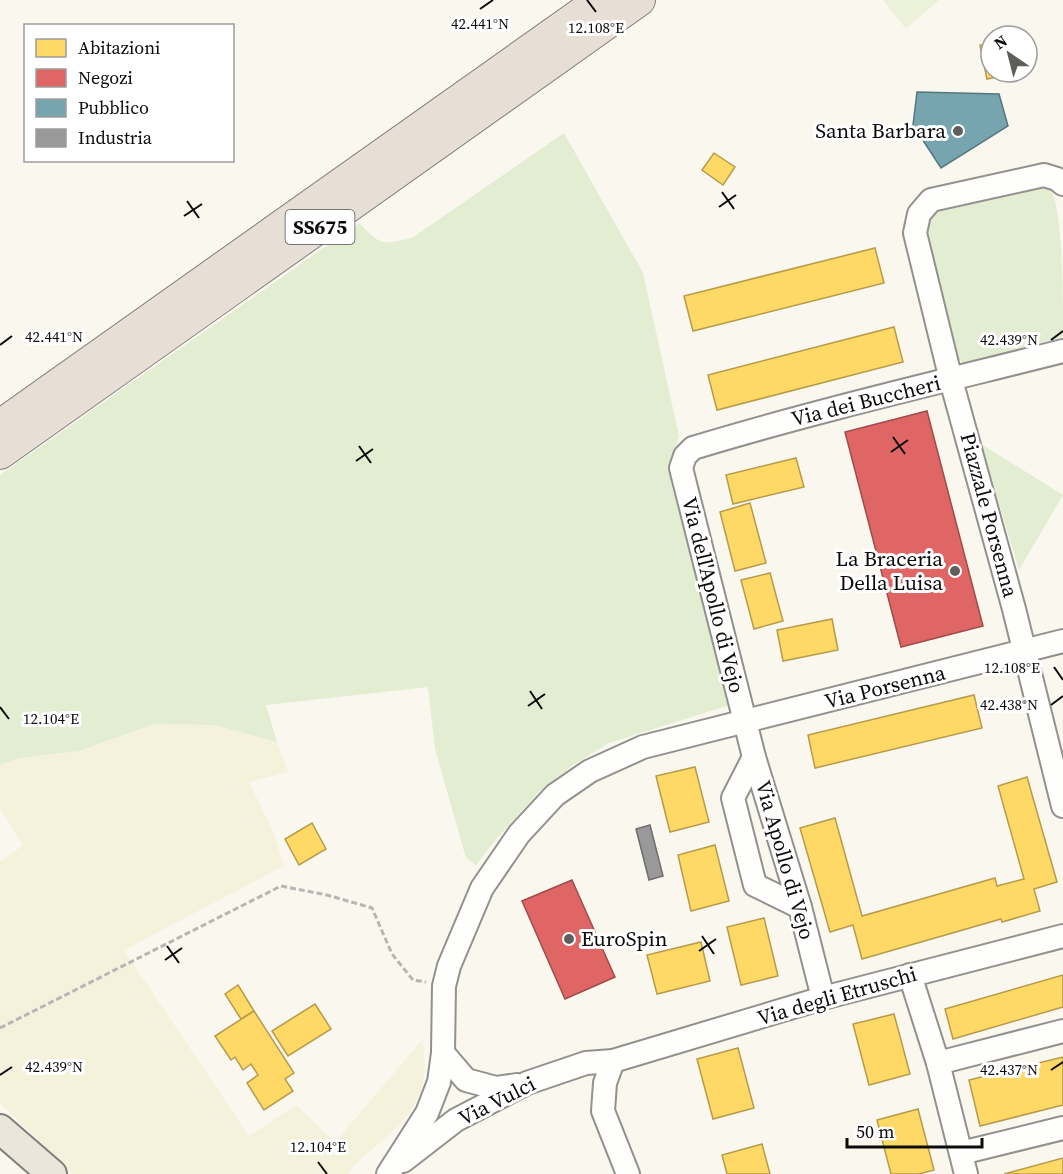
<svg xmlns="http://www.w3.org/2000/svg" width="1063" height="1174" font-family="'Source Serif 4',serif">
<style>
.farmland{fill:#f5f2dc}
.green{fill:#e2edd1}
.pitch{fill:#ecf2da}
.homes{fill:#ffd966;stroke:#b69b4b;stroke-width:1.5}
.shops{fill:#e06666;stroke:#a04b4b;stroke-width:1.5}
.public{fill:#76a5af;stroke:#56777e;stroke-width:1.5}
.industry{fill:#999;stroke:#6e6e6e;stroke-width:1.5}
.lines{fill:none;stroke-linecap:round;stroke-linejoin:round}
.minor-casing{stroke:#93918e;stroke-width:26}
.major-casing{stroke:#807f7b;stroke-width:32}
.highway-casing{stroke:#807f7b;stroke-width:34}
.path{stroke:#b7b6b5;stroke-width:3;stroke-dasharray:6 3;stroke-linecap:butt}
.minor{stroke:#fefefd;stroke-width:22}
.major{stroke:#eae6d9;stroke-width:28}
.highway{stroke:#e7ded5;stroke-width:32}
.ticks{fill:none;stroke:#0b0b0b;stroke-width:2}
.poi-dot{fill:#5f5e5b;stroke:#fff;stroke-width:2}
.labels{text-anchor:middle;stroke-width:6;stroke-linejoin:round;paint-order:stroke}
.shield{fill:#fff;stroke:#545454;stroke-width:1.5}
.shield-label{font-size:20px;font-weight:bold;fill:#0b0b0b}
.poi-label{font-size:21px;fill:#0b0b0b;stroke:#fff;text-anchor:end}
.street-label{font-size:21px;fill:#0b0b0b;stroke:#fff}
.ticks-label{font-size:15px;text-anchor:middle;fill:#0b0b0b;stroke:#fff;stroke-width:6;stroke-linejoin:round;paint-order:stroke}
</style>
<rect width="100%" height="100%" fill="#faf7ef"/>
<polygon class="farmland" points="154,724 215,725 277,742 288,772 249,782 274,833 284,866 124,950 249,1136 296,1105 335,1142 423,1039 425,1070 422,1088 412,1109 399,1126 354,1165 348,1174 73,1174 0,1103 0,862 23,845 0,809 0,765 19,758 79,751"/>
<g class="green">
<path d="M564 133 643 273 679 436 671 460V483L730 705 609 743 573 765 540 791 497 838 476 865 466 858 435 749 428 687 266 705 277 742 215 725 154 724 79 751 19 758 0 765V475L359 223C382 246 381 245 412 238Z"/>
<path d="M1040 187C1046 187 1049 188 1052 193 1063 214 1063 307 1063 337L963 363 955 356 923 233 929 219 935 213Z"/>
<polygon points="981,444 1063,495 1019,570"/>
</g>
<polygon class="pitch" points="883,0 939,0 906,29"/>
<g class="homes">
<polygon points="991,43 991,72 1021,72 987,79 980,45"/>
<polygon points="714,153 735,167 723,185 702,170"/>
<polygon points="875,248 884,283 693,331 684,296"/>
<polygon points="894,327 903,362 717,410 708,375"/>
<polygon points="796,458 804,487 733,504 726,475"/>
<polygon points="750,503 766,563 735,571 720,512"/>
<polygon points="770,573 783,621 754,629 741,580"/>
<polygon points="832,619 838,650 783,661 777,630"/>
<polygon points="974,695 982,728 815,768 808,735"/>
<polygon points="695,767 709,822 670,832 656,776"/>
<polygon points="1027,777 1057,882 1034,889 1040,911 1002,922 1001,919 862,959 853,925 830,932 800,828 835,818 862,916 995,878 997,886 1024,879 998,786"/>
<polygon points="312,823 326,849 299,865 285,839"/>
<polygon points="715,845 729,901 691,911 678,855"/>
<polygon points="764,918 778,976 741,985 727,927"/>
<polygon points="701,942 710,981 657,994 647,955"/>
<polygon points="1063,975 1063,1007 953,1039 945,1009"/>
<polygon points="238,985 254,1011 241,1019 225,994"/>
<polygon points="315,1004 331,1029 288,1056 272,1031"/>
<polygon points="254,1011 294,1073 285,1079 293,1091 264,1110 247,1083 258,1075 251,1064 243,1070 235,1057 231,1060 215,1036"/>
<polygon points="894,1014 910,1074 869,1085 853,1024"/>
<polygon points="738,1048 754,1108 713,1119 697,1059"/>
<polygon points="1063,1057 1063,1105 980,1126 969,1080"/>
<polygon points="918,1109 934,1170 919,1174 891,1174 877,1120"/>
<polygon points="762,1144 770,1174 727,1174 722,1155"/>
<polygon points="1063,1158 1063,1174 1004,1174"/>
</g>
<g class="shops">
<polygon points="927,411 983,626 901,647 845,432"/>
<polygon points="572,880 615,977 565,999 522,901"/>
</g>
<polygon class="public" points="917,92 999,94 1008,126 941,168 913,125"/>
<polygon class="industry" points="650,825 663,876 649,880 636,829"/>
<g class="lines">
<defs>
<g id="minor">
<polyline points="1063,184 1057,179 1044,175 931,200 919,214 915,233 951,380 1014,609 1063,806"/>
<polyline points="754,757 733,798 755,885 800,907"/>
<polyline points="910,975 938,1063 966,1174"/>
<path d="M823 998 800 907 754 757 681 468 685 456 693 448C815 411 940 382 1063 351"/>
<polyline points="443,1053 466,1080 496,1088 517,1085"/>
<polyline points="613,1061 605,1083 603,1111 628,1174"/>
<polyline points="938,1063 1063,1031"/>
<polyline points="961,1153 1063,1128"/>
<polyline points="403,1161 456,1120 527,1083 586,1063 613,1061 823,998 1063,936"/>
<polyline points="388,1174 427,1113 439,1082 443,1053 444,986 449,966 482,888 519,834 555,795 590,771 643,747 1063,641"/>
</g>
<polyline id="major" points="0,1129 52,1174"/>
<g id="highway">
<polyline points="0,426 601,0"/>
<polyline points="0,453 639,0"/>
</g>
</defs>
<use href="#minor" class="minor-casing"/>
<use href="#major" class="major-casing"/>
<use href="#highway" class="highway-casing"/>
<polyline class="path" points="0,1028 281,886 327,895 372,908 392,954 413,980 426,982"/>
<use href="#minor" class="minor"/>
<use href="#major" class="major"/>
<use href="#highway" class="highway"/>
</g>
<path class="ticks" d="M587 0 596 12M480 9 493 0M722 192 734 209M187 201 199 218M719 207 736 195M184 216 202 204M1051 340 1063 331M0 345 12 336M893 437 905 454M359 446 371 463M891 452 908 440M356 461 373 449M1054 667 1063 680M530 691 542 709M1051 705 1063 696M528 706 545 694M0 707 9 719M702 936 714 954M167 946 179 963M699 951 716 939M165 960 182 948M1051 1070 1063 1062M0 1075 12 1067M318 1162 327 1174"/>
<g class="poi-dot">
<circle cx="958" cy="131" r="6"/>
<circle cx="955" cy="571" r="6"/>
<circle cx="569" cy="939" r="6"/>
</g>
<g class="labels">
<rect class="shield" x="285.5" y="210" width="69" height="34" rx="4.5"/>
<g class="shield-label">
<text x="320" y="234">SS675</text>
</g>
<g class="poi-label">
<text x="946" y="138">Santa Barbara</text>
<text x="943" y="566">La Braceria<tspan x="943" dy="24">Della Luisa</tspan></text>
<text x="581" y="946" text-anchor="start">EuroSpin</text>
</g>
<g class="street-label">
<text transform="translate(866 401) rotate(-14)" y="7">Via dei Buccheri</text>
<text transform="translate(989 515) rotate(75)" y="7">Piazzale Porsenna</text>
<text transform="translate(713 595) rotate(76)" y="7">Via dell'Apollo di Vejo</text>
<text transform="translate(885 687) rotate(-14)" y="7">Via Porsenna</text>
<text transform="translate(785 860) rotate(74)" y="7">Via Apollo di Vejo</text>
<text transform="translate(837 996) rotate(-16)" y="7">Via degli Etruschi</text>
<text transform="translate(497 1101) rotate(-27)" y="7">Via Vulci</text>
</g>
</g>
<g class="ticks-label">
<text x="480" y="29">42.441°N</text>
<text x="596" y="33">12.108°E</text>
<text x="54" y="342">42.441°N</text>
<text x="1009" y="345">42.439°N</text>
<text x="1012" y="673">12.108°E</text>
<text x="1009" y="710">42.438°N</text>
<text x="51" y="724">12.104°E</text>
<text x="54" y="1072">42.439°N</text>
<text x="1009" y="1075">42.437°N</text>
<text x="318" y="1152">12.104°E</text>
</g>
<rect x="24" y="24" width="210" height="138" fill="#ffffff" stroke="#9d9d9d" stroke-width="1.5"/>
<rect x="36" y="39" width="30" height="18" fill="#ffd966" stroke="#9d9d9d" stroke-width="1.5"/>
<text x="78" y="54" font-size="18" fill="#0b0b0b">Abitazioni</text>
<rect x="36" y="69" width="30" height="18" fill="#e06666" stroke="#9d9d9d" stroke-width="1.5"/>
<text x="78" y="84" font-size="18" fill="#0b0b0b">Negozi</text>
<rect x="36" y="99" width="30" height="18" fill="#76a5af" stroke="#9d9d9d" stroke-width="1.5"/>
<text x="78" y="114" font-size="18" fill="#0b0b0b">Pubblico</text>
<rect x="36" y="129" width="30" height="18" fill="#999999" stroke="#9d9d9d" stroke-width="1.5"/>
<text x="78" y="144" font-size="18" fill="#0b0b0b">Industria</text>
<g transform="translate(1009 54) rotate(325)"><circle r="28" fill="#ffffff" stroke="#9d9d9d" stroke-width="1.5"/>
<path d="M0-4.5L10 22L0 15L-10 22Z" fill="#5f5e5b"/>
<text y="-9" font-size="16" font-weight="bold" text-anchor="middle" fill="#0b0b0b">N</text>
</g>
<path d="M847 1138v9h135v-9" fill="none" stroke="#0b0b0b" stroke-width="3"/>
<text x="856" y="1138" font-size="18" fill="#0b0b0b" stroke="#ffffff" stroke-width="4.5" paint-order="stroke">50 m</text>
</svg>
